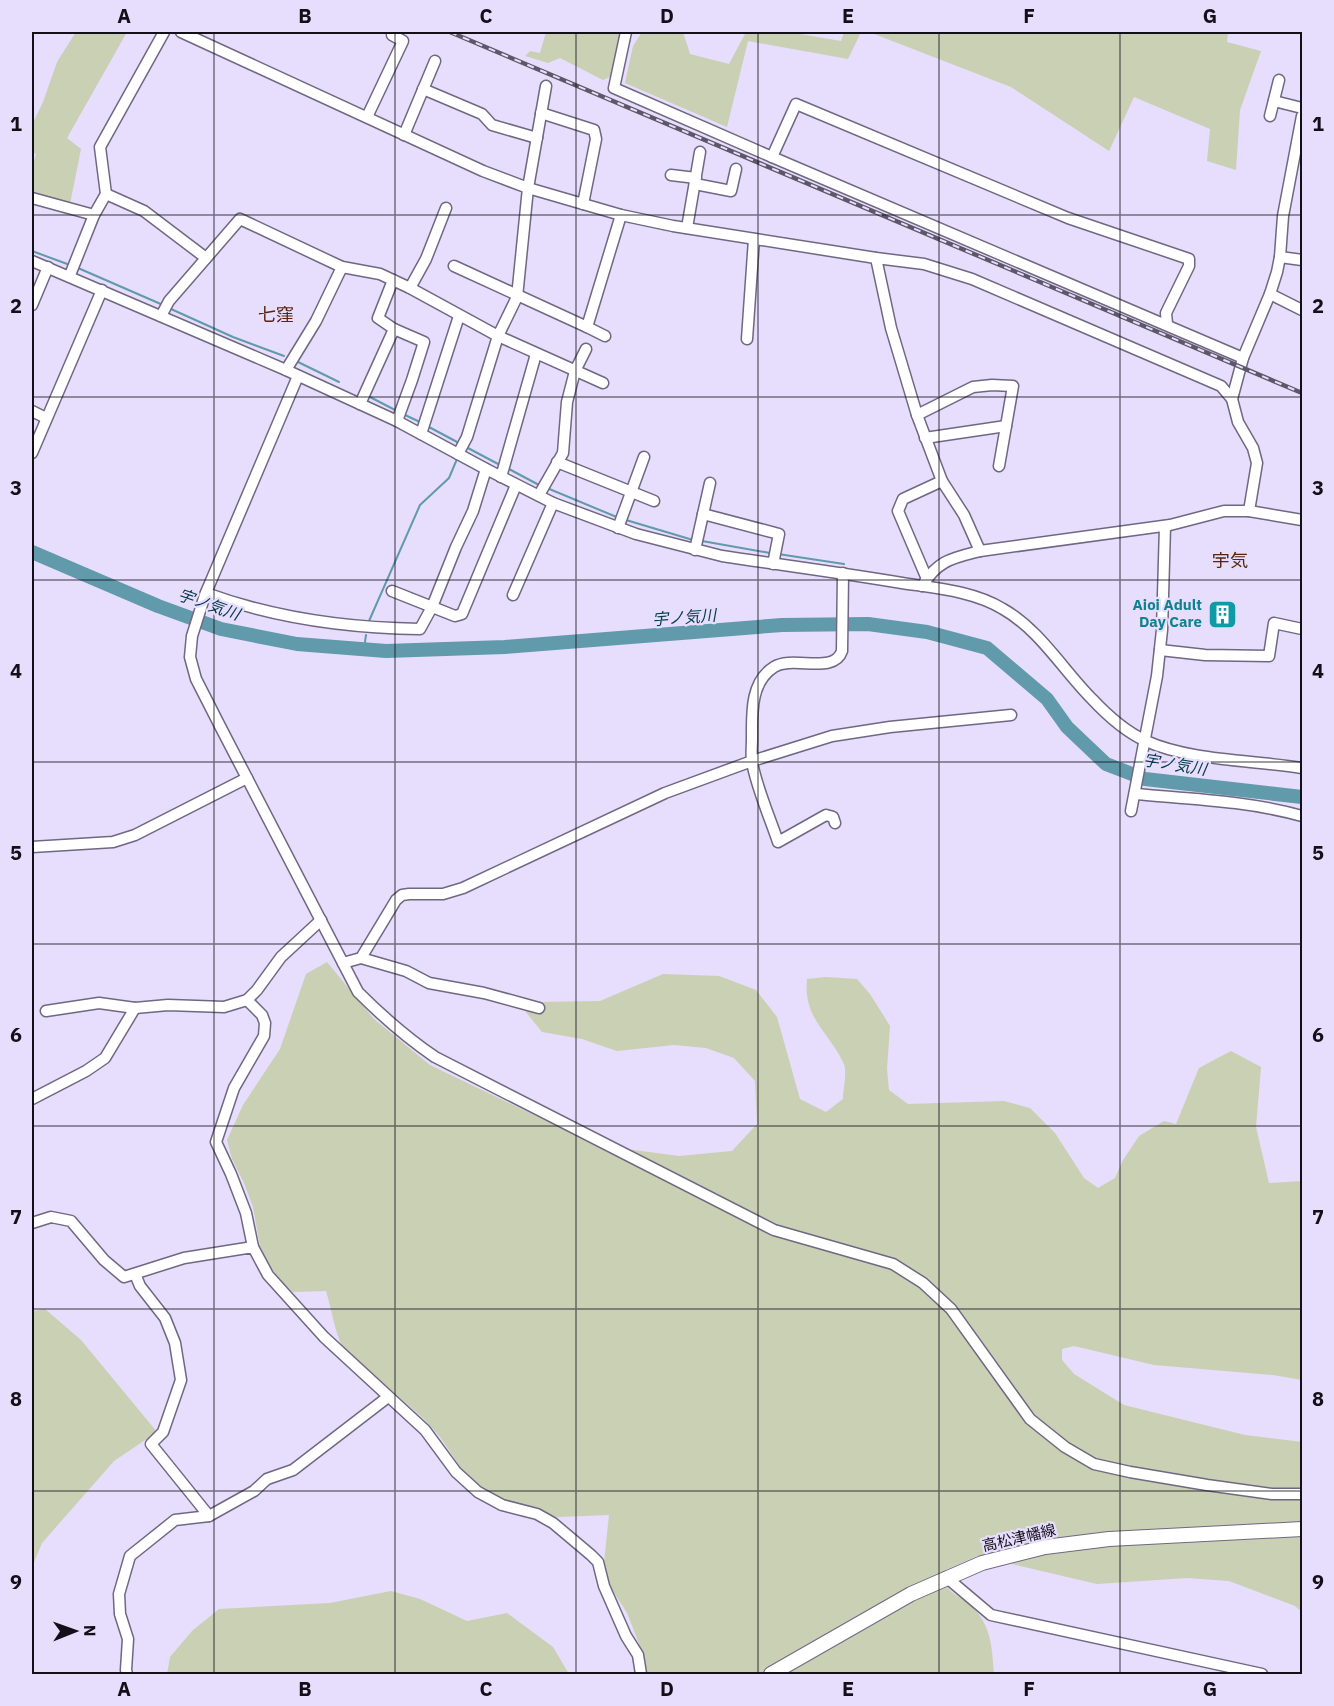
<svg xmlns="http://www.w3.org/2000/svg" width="1334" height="1706" font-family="'IBM Plex Sans','Noto Sans JP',sans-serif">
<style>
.green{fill:#cad0b3}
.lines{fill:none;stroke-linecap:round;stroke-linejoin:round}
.stream{stroke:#609aab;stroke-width:2}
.river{stroke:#609aab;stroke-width:14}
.minor-casing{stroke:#706782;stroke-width:13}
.major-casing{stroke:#706782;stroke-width:16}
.minor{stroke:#fff;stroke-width:10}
.major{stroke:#fff;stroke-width:14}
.rail-casing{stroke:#5d5768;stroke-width:4.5}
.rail{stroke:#e7ddfc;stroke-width:2;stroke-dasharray:7;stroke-linecap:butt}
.grid{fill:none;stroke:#130f19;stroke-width:1.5;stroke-opacity:0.55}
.labels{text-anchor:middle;stroke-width:4.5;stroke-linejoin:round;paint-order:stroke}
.culture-label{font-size:15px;font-weight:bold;fill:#0d838f;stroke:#e7ddfc;text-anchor:end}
.street-label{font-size:15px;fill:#130f19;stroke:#e7ddfc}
.water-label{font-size:16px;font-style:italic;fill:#023a47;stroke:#e7ddfc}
.quarter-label{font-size:18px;fill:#55250c;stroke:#e7ddfc}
.neatline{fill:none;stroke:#130f19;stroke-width:2}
.grid-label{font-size:20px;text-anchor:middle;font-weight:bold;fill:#130f19}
</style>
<rect width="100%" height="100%" fill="#e7ddfc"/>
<g class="green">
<polygon points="76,32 127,32 67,138 81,149 70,204 32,194 32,168 36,154 32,152 32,125 43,102 57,62"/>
<polygon points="546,32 620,32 612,76 603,80 560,58 548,63 525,56 530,51 540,53"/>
<polygon points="642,32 683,32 690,54 729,64 746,32 788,32 841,41 844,32 861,32 848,59 748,41 727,127 625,83 633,46"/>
<polygon points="869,32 1228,32 1227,42 1261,51 1240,110 1236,170 1207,161 1210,129 1134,97 1109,151 1011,87"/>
<path d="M327 962 374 1019 430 1065 596 1145 679 1156 732 1151 757 1124 755 1081 734 1058 706 1048 674 1045 617 1051 582 1039 542 1032 525 1011 537 1002 600 1001 663 974 719 976 756 990 777 1017 800 1099 826 1112 843 1099C843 1089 848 1071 843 1062 828 1031 803 1018 807 979L826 977 857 979 870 994 890 1026 887 1069 889 1090 908 1104 1004 1101 1030 1108 1055 1133 1084 1178 1098 1188 1115 1178 1123 1160 1139 1136 1164 1121 1176 1124 1199 1068 1231 1051 1261 1067 1256 1127 1269 1183 1302 1181V1380L1273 1375 1154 1365 1074 1346 1062 1349V1360L1074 1374 1124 1405 1245 1435 1302 1442V1612L1295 1606 1229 1581 1187 1578 1097 1584 977 1556 941 1572C948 1598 958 1592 974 1609 992 1627 992 1651 994 1674H647L645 1659 627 1613 611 1588 604 1562 609 1515 558 1517 507 1503 483 1488 463 1471 440 1437 423 1418 343 1348C334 1330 332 1310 326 1291L293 1292 281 1281 268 1264 260 1246 253 1207 244 1183 232 1159 227 1140 243 1105 280 1049 306 974Z"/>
<polygon points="45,1309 81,1340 157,1432 114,1461 42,1543 32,1567 32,1311"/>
<polygon points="391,1591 420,1599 467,1621 507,1613 553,1647 569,1674 167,1674 170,1657 192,1631 219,1609 330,1603"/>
</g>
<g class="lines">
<g class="stream">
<polyline points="32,251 70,265"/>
<polyline points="78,268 163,305"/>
<polyline points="171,309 233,337 284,356"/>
<polyline points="296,361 339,382"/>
<polyline points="370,397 397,411"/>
<polyline points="403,414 422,423"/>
<polyline points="429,427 459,443"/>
<polyline points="466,447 500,465"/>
<polyline points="509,469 539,485"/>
<polyline points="547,488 619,518"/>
<polyline points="626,520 693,540"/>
<polyline points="702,541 770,553"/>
<polyline points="778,554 844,564"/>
<polyline points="369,621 420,505 449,478 457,459"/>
<polyline points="364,649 366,635"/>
</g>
<polyline class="river" points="32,552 158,606 221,629 297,644 386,651 505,647 782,625 868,624 927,632 987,648 1047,699 1067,727 1106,764 1145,779 1302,797"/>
<defs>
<g id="minor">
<polyline points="181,32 483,171 528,188 621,215 673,226 876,258 924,264 972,279 1221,386 1232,399 1238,422 1253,448 1257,463 1249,511"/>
<polyline points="626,32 614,88 772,157 1243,358"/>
<polyline points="423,89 482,114 492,125 537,138"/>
<polyline points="1274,101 1302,108"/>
<polyline points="541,113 594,130 596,139 583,204"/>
<polyline points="1270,116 1279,80"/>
<polyline points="367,117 403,41 392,35"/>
<polyline points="404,135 435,61"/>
<polyline points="772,157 796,104 1068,218 1189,259 1189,266 1166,313 1167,324"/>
<polyline points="671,175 696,178"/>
<polyline points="695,184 731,191 736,169"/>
<polyline points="106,194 144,211 206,258"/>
<polyline points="32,198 94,215"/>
<polyline points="687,228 700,152"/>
<polyline points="1280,257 1302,260"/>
<polyline points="876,258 891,328 917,415 942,481 964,515 980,551"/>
<path d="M32 261 286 370 397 421 486 469 553 503 636 534 722 556C782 565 842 573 902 583 935 588 974 591 1003 609 1040 630 1063 670 1092 699 1107 715 1126 732 1146 741 1190 761 1254 760 1302 768"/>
<polyline points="454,266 587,327 621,215"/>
<polyline points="70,275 94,215 106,194 100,147 164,32"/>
<polyline points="393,280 378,318 394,329 424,342 412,380 397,421"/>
<polyline points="410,288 426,259 446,208"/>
<polyline points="1270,294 1302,310"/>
<polyline points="32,305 48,267"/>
<polyline points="161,316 169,301 240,219 342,267 380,274 410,288 498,336 603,383"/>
<polyline points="587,327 605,336"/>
<polyline points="747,339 754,239"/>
<polyline points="286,370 316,321 342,267"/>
<path d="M298 376 205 595 192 636 190 657 196 679 221 728 358 992C382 1016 407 1038 435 1057L774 1230 893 1264 923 1283 951 1309 1030 1419 1065 1447 1094 1464 1130 1472 1207 1485 1272 1494H1302"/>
<polyline points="1232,399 1243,358 1270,294 1277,272 1280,257 1283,216 1302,116"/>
<polyline points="360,404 394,329"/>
<polyline points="32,411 46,418"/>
<polyline points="917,415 973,387 992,385 1013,386 999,466"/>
<polyline points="421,434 459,316"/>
<polyline points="925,438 1006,426"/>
<polyline points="32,453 102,290"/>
<polyline points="458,454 467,437 498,336 517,297 528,188 546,86"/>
<polyline points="557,462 654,501"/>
<polyline points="501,477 536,354"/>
<polyline points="539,495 563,453 567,402 575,371 586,349"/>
<polyline points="703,514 779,534 773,564"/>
<polyline points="618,528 644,457"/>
<polyline points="695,550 710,483"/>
<polyline points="927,579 898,511 903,499 942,481"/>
<path d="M922 586C938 560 953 558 980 551L1170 525 1224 511H1249L1302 520"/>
<polyline points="392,591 455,616 462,614 516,485"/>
<path d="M206 593C274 618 348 628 420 629L432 607 456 547 473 511 486 469"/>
<polyline points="513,595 553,503"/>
<polyline points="1160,650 1205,655 1269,656 1274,623 1302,629"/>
<path d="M1136 794C1191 799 1249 801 1302 816"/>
<polyline points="1131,811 1157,676 1162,630 1165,526"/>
<path d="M835 823 833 817 826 815 778 842C770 818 756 786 752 762 751 755 752 746 752 739 752 714 750 682 774 667 793 655 834 675 842 651L843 573"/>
<polyline points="32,847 113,842 135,835 247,778"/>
<polyline points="361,958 406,971 429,983 484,993 539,1008"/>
<polyline points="343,963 361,958 396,900 402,895 409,894 443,894 463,888 665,793 752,761 832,736 890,727 1011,715"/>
<polyline points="247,1000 262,1015 265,1023 264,1036 234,1088 216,1142 231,1174 246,1213 253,1247"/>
<polyline points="46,1011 99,1003 135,1008 168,1005 224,1007 247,1000 257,990 281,957 321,920"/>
<polyline points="32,1099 86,1071 105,1058 135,1008"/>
<polyline points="32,1223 51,1217 71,1221 104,1260 124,1277 184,1258 253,1247 268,1275 324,1337 425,1430 456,1472 478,1492 502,1505 537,1514 553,1523 591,1555 598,1562 604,1586 626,1636 638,1655 641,1674"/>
<polyline points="135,1274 140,1286 165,1318 175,1343 181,1380 163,1432 151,1444 209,1516"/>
<polyline points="946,1577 991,1615 1262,1674"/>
<polyline points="127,1674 126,1670 128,1639 120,1614 119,1594 130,1556 175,1520 209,1516 254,1491 267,1479 293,1470 388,1397"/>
</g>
<polyline id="major" points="771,1674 911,1594 982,1563 1045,1547 1109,1539 1302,1529"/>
</defs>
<use href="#minor" class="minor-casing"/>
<use href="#major" class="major-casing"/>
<use href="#minor" class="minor"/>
<use href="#major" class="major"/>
<defs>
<polyline id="rail" points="450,32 1302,393"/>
</defs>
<use href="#rail" class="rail-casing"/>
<use href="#rail" class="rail"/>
</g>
<path class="grid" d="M214 32V1674M395 32V1674M576 32V1674M758 32V1674M939 32V1674M1120 32V1674M32 215H1302M32 397H1302M32 580H1302M32 762H1302M32 944H1302M32 1126H1302M32 1309H1302M32 1491H1302"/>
<defs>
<symbol id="building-square" viewBox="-11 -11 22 22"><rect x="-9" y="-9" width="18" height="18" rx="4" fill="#0f9aa8" stroke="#e7ddfc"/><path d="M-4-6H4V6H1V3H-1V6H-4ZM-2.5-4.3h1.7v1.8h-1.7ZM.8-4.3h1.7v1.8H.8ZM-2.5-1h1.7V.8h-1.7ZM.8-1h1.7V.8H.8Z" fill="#fff"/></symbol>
</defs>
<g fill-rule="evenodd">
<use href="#building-square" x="1206" y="598" width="33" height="33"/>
</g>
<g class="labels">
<g class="culture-label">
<text x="1202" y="610">Aioi Adult<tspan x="1202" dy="17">Day Care</tspan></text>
</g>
<g class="street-label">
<text transform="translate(1019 1538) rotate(-13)" y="5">高松津幡線</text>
</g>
<g class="water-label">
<text transform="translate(209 604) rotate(19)" y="6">宇ノ気川</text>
<text transform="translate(684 617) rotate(-4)" y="6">宇ノ気川</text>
<text transform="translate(1175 764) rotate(9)" y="6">宇ノ気川</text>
</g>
<g class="quarter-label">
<text x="276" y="321">七窪</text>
<text x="1230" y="567">宇気</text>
</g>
</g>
<rect width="1334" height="1706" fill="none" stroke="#e7ddfc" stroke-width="66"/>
<g transform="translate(75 1631) rotate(89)" stroke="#e7ddfc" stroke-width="4.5" paint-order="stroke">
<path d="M0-4.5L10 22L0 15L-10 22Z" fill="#130f19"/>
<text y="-9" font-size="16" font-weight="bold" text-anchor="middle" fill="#130f19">N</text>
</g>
<rect x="33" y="33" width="1268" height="1640" class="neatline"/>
<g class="grid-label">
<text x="124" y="23">A</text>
<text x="305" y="23">B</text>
<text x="486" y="23">C</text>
<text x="667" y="23">D</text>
<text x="848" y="23">E</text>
<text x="1029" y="23">F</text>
<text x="1210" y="23">G</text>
<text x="16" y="131">1</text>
<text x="1318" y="131">1</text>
<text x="16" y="313">2</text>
<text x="1318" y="313">2</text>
<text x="16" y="495">3</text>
<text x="1318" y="495">3</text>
<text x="16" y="678">4</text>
<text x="1318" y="678">4</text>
<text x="16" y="860">5</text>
<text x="1318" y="860">5</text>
<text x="16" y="1042">6</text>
<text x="1318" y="1042">6</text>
<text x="16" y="1224">7</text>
<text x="1318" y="1224">7</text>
<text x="16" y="1406">8</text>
<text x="1318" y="1406">8</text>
<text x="16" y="1589">9</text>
<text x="1318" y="1589">9</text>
<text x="124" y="1696">A</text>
<text x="305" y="1696">B</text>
<text x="486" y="1696">C</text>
<text x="667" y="1696">D</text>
<text x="848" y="1696">E</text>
<text x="1029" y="1696">F</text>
<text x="1210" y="1696">G</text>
</g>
</svg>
